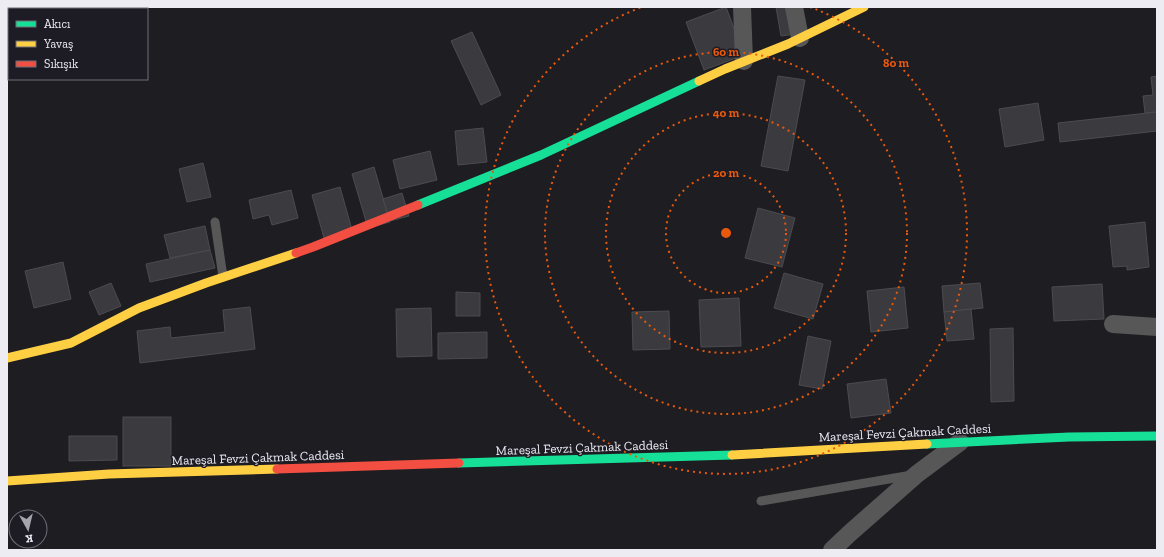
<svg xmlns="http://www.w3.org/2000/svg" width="1164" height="557" font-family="'Zilla Slab',serif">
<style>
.building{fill:#3b3a3f;stroke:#4c4b4f}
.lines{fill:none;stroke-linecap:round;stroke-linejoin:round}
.lane{stroke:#585757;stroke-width:9}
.street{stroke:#585757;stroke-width:18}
.fast{stroke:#16e098;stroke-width:9}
.slow{stroke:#ffcf43;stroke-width:9}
.jam{stroke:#f24e42;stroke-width:9}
.ring{fill:none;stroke:#e8590c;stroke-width:2;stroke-dasharray:2 4}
.labels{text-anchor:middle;stroke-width:3;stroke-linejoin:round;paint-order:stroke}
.street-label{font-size:13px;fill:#edecf3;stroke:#1d1b24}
.centre{fill:#e8590c;stroke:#1d1b24;stroke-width:2}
.ring-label{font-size:12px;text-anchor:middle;font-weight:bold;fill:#e8590c;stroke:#1d1b24;stroke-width:3;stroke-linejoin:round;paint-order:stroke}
</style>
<rect width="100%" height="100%" fill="#1e1d22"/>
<g class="building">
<polygon points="726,7 744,55 704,70 686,22"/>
<polygon points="776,7 798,7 803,33 781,36"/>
<polygon points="472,32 501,95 481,105 451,41"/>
<polygon points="778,76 805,80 788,171 761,166"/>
<polygon points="1157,76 1157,112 1145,113 1143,96 1153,95 1151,77"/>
<polygon points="1038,103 1044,140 1005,147 999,109"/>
<polygon points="1157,112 1157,131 1060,142 1058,123"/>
<polygon points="483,128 487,162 458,165 455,131"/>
<polygon points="430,151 437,180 400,189 393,160"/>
<polygon points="203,163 211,197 187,202 179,169"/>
<polygon points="374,167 390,222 368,228 352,174"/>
<polygon points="340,187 352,230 324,238 312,195"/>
<polygon points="291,190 298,218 272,225 269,215 253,219 249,200"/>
<polygon points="402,193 409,216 390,221 383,199"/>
<polygon points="758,208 795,218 782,267 745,258"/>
<polygon points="1145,222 1149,267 1127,270 1127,266 1113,267 1109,226"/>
<polygon points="205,226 210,250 170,258 164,235"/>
<polygon points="210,250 215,268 150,282 146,264"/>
<polygon points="63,262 71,299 34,308 25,271"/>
<polygon points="784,273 823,284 813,319 774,308"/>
<polygon points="111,283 121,306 99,315 89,292"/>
<polygon points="980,283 983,308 944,312 942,286"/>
<polygon points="1102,284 1104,319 1054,321 1052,287"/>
<polygon points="904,287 908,328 871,332 867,291"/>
<polygon points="456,292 480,293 480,316 456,316"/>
<polygon points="739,298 741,346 701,347 699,300"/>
<polygon points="250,307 255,349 140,363 137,331 170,327 171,338 225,332 223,310"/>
<polygon points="431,308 432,356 397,357 396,309"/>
<polygon points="971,309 974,339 947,341 944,312"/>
<polygon points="669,311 670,349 633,350 632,312"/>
<polygon points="1013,328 1014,401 991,402 990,329"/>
<polygon points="487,332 487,358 438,359 438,333"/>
<polygon points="808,336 831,341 822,389 799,385"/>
<polygon points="886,379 891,413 851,418 847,384"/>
<rect x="123" y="417" width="48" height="49"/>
<polygon points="69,436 117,436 117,460 69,461"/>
</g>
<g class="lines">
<g class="lane">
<polyline points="215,222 223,277"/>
<polyline points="761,501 912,475"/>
</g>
<g class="street">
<polyline points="742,7 744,61"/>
<polyline points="794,7 800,38"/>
<polyline points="1113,324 1157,327"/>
<polyline points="832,550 850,533 917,474 960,442"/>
</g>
<g class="fast">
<polyline points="418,205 541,155 699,81"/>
<polyline points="927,444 1069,437 1157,436"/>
<polyline points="459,463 732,455"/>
</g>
<g class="slow">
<polyline points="699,81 725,69 788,44 864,7"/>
<polyline points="7,358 71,343 139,308 206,283 296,253"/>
<polyline points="732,455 927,444"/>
<polyline points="7,481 109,474 277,469"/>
</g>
<g class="jam">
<polyline points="296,253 313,247 418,205"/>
<polyline points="277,469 459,463"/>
</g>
</g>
<g class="ring">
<circle cx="726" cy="233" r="60"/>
<circle cx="726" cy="233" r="120"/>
<circle cx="726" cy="233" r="181"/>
<path d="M810 7A241 241 0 1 1 642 7"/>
</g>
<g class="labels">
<g class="street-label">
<text transform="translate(905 432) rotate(-3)" y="5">Mareşal Fevzi Çakmak Caddesi</text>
<text transform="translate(582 447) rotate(-2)" y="5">Mareşal Fevzi Çakmak Caddesi</text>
<text transform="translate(258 457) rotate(-2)" y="5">Mareşal Fevzi Çakmak Caddesi</text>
</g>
</g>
<circle cx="726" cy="233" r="6" class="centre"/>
<g class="ring-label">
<text x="726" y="56">60 m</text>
<text x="896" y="67">80 m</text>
<text x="726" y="117">40 m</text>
<text x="726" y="177">20 m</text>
</g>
<rect width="1164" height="557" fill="none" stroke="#edecf3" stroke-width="16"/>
<rect x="8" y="8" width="140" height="72" fill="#1d1b24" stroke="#706f77"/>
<rect x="16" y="21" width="20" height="6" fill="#16e098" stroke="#706f77"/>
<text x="44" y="28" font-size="12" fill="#edecf3">Akıcı</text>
<rect x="16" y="41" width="20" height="6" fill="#ffcf43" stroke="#706f77"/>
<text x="44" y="48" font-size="12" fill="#edecf3">Yavaş</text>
<rect x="16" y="61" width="20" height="6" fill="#f24e42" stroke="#706f77"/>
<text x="44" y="68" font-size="12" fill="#edecf3">Sıkışık</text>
<g transform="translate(28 529) rotate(172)"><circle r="19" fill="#1d1b24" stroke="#706f77"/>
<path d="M0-3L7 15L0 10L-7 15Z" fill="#a5a4aa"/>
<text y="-6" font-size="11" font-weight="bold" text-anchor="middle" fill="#edecf3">K</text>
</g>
</svg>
